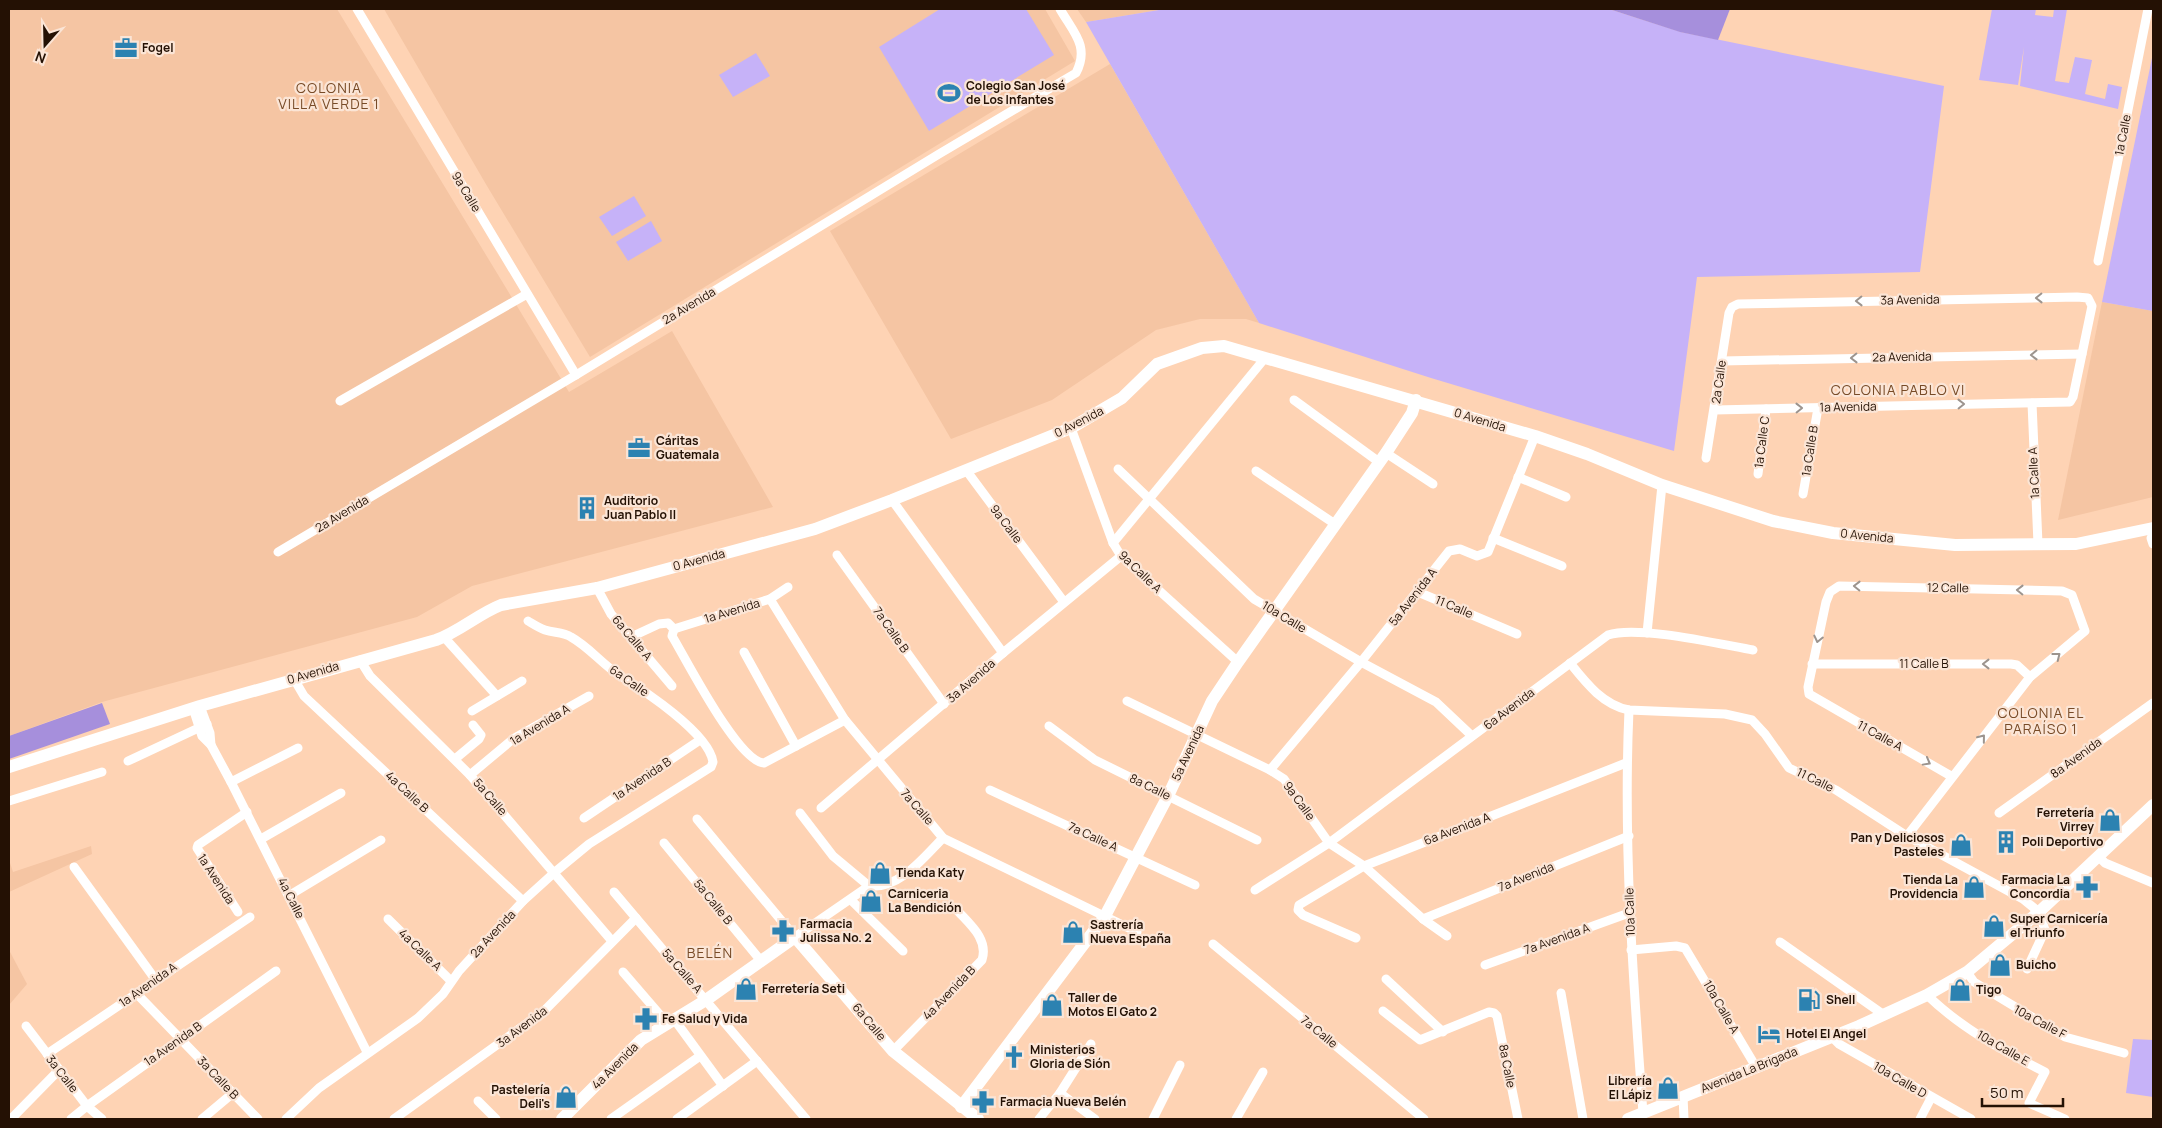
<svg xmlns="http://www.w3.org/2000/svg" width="2162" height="1128" font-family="Manrope,sans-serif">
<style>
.built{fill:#f5c5a3}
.green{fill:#c6b2f8}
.forest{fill:#a68fdc}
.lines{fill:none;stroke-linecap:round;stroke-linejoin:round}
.street{stroke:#fff;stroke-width:9}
.secondary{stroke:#fff;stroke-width:12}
.oneway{stroke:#9c948e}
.labels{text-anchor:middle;stroke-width:4.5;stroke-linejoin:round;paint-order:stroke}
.poi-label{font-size:12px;font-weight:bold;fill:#241104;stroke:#fbe5d6;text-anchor:start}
.street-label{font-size:12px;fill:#241104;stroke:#fbe5d6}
.neighbourhood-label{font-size:14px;letter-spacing:1px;fill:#784b27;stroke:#fbe5d6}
</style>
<rect width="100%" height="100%" fill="#fed3b4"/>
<g class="built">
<polygon points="9,9 337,9 569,392 672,331 773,507 472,586 417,617 102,702 9,736"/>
<polygon points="384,9 1045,9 1075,61 590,357 487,186"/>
<polygon points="1077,9 1165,9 1086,22"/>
<polygon points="1110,64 1259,323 1246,319 1200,319 1156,330 1052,400 951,439 830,231"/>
<polygon points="2102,302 2153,311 2153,497 2058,520"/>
<polygon points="91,846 92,854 9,892 9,860 13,872"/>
<polygon points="9,950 27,984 9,1005"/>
</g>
<g class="green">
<polygon points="940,9 1026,9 1054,55 929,131 879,47"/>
<polygon points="1165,9 1609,9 1681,32 1944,86 1920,272 1697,277 1674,451 1431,378 1259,323 1086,22"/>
<polygon points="1992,9 2036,9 2035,15 2053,17 2054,9 2067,9 2055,81 2069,83 2075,57 2092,60 2085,94 2105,99 2108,84 2122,87 2118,109 2020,86 2024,47 2018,85 1979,80"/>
<polygon points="756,53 770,76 733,97 719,75"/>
<polygon points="2153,53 2153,311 2102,302"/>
<polygon points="634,196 646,216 612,236 599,217"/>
<polygon points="651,221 662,241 628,261 616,242"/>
<polygon points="2133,1039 2153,1040 2153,1097 2126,1093"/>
</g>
<g class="forest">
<polygon points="1609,9 1730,9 1718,40 1680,32"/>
<polygon points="102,703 110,724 9,759 9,736"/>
</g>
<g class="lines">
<g class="street">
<polyline points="357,9 576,375"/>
<polyline points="2098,261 2148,9"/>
<polyline points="1722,361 2082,354"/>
<polyline points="1294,400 1379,462"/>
<polyline points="340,401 527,294"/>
<polyline points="2032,403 2038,544"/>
<polyline points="1071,428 1113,543 1121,556 1238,662"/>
<polyline points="1386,453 1433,484"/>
<polyline points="1706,458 1729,313 1732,307 1738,304 2077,297 2088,298 2092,306 2073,397 2070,402 1715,410"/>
<polyline points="1118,469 1254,599 1361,662 1436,702 1472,736"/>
<polyline points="966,470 1064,602"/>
<polyline points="1256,471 1335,524"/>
<polyline points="1758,474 1766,409"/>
<polyline points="1518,477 1566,497"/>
<polyline points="1803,494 1818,408"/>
<polyline points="892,500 1003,653"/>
<polyline points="1493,538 1562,566"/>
<polyline points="2151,538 2153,544"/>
<polyline points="1113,543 1265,358"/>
<path d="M278 552 576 375 939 154 1076 73C1090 46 1073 32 1060 9"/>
<polyline points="837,555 944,704"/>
<polyline points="597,588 611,614 672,686"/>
<polyline points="1418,592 1517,634"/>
<polyline points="770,599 845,720 943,838 1137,932"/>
<path d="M674 629 672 636C686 659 738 762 764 763L845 720"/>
<polyline points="674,629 770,599 788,587"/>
<polyline points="1647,633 1662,485"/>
<polyline points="444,637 497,696"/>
<polyline points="631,637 659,624 668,623 674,629"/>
<polyline points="744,652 796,746"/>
<polyline points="360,660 370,676 470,775 612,941"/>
<path d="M1570 663C1586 683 1603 705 1629 710L1725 714 1752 720 1765 734 1789 768 1836 790 1907 836 2023 899 2039 912 2045 930 2027 969"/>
<polyline points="1812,664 2011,664 2017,665 2030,677"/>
<polyline points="294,679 304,696 523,901"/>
<polyline points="1127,701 1270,770 1284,779 1329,843 1364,866 1423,919 1447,936"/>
<polyline points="200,706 210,733 211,745"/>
<polyline points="193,708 202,736 211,745 231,782 367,1052"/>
<path d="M1629 710C1623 844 1633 979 1643 1113"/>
<polyline points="472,711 522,681"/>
<polyline points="1049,726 1095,760 1257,840"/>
<polyline points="455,759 479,739 481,735 473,725"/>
<polyline points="128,761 207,724"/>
<polyline points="1270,770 1361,662 1449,551 1460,549 1477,556 1488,552 1535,436"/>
<polyline points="470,775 513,739 589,696"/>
<polyline points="231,782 298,748"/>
<polyline points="990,790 1195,885"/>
<polyline points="9,801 102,772"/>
<polyline points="821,808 1003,653 1121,556"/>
<polyline points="800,813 833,856 869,886"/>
<polyline points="1999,813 2153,703"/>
<polyline points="584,818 700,740"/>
<path d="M697 819 795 937 869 886C900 889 923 858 943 838"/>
<polyline points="1907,836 2030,677 2085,631 2072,595 2062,591 1839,586 1830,592 1826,602 1808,687 1809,694 1951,776"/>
<polyline points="261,839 341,793"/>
<polyline points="664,843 761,961"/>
<polyline points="2099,857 2105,863 2153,883"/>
<polyline points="74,867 155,979"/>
<path d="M1255 890 1329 843 1608 635C1637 625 1719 644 1753 650"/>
<polyline points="614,892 806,1119"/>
<polyline points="290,895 381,840"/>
<polyline points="851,900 903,951"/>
<polyline points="238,912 197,848 198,845 247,812"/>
<polyline points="388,919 451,981"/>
<polyline points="1423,919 1629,836"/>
<polyline points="1356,938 1303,915 1298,910 1299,905 1364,866 1626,763"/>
<polyline points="1780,942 1884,1015"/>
<polyline points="1213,944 1424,1119"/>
<polyline points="1631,950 1676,946 1685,948 1756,1067"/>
<polyline points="1485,965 1629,913"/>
<polyline points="623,972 667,1023"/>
<polyline points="1967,972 1974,982 2065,1037 2124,1053"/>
<polyline points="1386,979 1443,1032"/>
<polyline points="1561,993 1583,1119"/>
<polyline points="137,994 258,1119"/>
<path d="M1927 995C1961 1028 2003 1051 2045 1072L2029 1103 2065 1119"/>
<polyline points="1383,1011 1420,1040 1489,1012 1494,1013 1497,1016 1518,1119"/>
<polyline points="674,1019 723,1086"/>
<polyline points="26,1026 87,1106 102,1119"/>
<polyline points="1832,1037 1839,1044 1971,1119"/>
<path d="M893 1051 982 960C989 938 968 923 955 908"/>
<polyline points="47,1054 250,917"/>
<polyline points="1060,1093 1095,1119"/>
<polyline points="1683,1096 1684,1119"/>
<polyline points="478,1101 496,1119"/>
<polyline points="11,1119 59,1070"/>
<polyline points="71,1119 87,1106 276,971"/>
<polyline points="202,1119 233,1093"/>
<path d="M286 1119 319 1088 418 1018 443 994 459 971 523 901 555 872 589 844 711 767 713 762C709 733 643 690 619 675 602 664 589 647 571 637 563 632 554 633 545 630 539 628 533 624 528 621"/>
<polyline points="394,1119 544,1011 636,918"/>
<polyline points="611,1119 700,1056"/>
<polyline points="677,1119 757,1061"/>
<polyline points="1039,1119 1060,1093 1091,1044"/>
<polyline points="1153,1119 1180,1065"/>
<polyline points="1236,1119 1263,1072"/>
<polyline points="1920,1119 1931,1098"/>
</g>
<g class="secondary">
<path d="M9 767 200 706 436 640C459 632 478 614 501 605L597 588 815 529 892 500 1071 428 1122 398 1157 364 1202 348 1224 346 1535 436 1587 454 1662 485 1773 521 1833 533 1955 545 2076 544 2153 528"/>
<polyline points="961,1107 1105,916 1168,796 1212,701 1238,662 1386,453 1412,413 1416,400"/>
<polyline points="562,1119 641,1040 706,1000 795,937 893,1051 978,1119"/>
<polyline points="1628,1119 1859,1026 1927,995 1967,972 2039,912 2153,805"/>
</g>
</g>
<defs><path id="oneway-chevron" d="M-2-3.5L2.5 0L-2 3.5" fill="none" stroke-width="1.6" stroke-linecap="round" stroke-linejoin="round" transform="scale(1.25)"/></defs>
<g class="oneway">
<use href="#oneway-chevron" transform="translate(2039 298) rotate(179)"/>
<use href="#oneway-chevron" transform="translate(1859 301) rotate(179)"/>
<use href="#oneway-chevron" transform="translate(2034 355) rotate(179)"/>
<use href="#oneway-chevron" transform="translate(1854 358) rotate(179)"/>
<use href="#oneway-chevron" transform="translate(1961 404) rotate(-1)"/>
<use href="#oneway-chevron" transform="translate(1799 408) rotate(-1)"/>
<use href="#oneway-chevron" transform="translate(1857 586) rotate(-179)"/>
<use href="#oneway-chevron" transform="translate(2020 590) rotate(-179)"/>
<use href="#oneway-chevron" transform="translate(1818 639) rotate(103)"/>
<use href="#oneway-chevron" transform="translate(2057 656) rotate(-38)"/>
<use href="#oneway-chevron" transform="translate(1986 664) rotate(180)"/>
<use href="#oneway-chevron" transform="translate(1982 738) rotate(-51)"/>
<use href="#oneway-chevron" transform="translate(1927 762) rotate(29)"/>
</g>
<defs>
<symbol id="office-bare" viewBox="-9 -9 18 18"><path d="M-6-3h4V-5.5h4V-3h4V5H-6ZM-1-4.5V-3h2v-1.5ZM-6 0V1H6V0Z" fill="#2c82b1" stroke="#fbe5d6" stroke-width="2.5" paint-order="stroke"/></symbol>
<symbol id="stadium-bare" viewBox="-9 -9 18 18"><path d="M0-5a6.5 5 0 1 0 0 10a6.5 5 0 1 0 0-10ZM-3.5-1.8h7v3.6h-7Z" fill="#2c82b1" stroke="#fbe5d6" stroke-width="2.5" paint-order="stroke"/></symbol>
<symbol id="building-bare" viewBox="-9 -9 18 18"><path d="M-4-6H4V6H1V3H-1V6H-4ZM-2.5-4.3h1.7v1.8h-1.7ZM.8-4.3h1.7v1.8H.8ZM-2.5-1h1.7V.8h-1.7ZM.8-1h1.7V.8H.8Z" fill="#2c82b1" stroke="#fbe5d6" stroke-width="2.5" paint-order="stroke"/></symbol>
<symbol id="shop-bare" viewBox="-9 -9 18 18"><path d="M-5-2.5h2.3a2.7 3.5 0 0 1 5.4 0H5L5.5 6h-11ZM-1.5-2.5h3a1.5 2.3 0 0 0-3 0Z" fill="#2c82b1" stroke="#fbe5d6" stroke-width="2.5" paint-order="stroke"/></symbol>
<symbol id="pharmacy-bare" viewBox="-9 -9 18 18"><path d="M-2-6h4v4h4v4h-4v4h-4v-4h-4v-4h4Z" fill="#2c82b1" stroke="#fbe5d6" stroke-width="2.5" paint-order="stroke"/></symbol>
<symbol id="fuel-bare" viewBox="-9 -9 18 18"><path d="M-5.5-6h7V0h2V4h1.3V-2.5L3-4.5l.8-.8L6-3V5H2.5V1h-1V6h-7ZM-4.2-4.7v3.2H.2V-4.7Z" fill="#2c82b1" stroke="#fbe5d6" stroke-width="2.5" paint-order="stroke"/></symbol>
<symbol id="hotel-bare" viewBox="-9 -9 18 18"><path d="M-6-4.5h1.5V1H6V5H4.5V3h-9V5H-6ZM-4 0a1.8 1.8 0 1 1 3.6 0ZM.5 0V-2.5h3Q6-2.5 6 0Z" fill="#2c82b1" stroke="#fbe5d6" stroke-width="2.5" paint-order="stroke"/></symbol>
<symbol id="church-bare" viewBox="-9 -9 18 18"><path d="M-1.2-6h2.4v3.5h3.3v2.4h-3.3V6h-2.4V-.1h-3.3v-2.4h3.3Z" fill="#2c82b1" stroke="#fbe5d6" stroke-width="2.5" paint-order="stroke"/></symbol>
</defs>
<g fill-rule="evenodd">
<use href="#office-bare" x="110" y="32" width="32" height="32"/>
<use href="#stadium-bare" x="933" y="77" width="32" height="32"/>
<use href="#office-bare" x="623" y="432" width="32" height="32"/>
<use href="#building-bare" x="571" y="492" width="32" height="32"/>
<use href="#shop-bare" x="2094" y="804" width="32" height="32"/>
<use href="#building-bare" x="1990" y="826" width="32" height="32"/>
<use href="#shop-bare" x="1945" y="829" width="32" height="32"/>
<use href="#shop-bare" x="864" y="857" width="32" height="32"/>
<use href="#shop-bare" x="1958" y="871" width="32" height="32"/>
<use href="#pharmacy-bare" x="2071" y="871" width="32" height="32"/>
<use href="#shop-bare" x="855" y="885" width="32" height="32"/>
<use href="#shop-bare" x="1978" y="910" width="32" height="32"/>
<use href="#pharmacy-bare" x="767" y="915" width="32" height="32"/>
<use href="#shop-bare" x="1057" y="916" width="32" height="32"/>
<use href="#shop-bare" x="1984" y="949" width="32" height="32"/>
<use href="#shop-bare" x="730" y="973" width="32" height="32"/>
<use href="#shop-bare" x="1944" y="974" width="32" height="32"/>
<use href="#fuel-bare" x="1793" y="984" width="32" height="32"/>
<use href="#shop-bare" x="1036" y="989" width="32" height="32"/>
<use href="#pharmacy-bare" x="630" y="1003" width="32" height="32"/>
<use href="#hotel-bare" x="1753" y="1018" width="32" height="32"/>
<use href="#church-bare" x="998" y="1041" width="32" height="32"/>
<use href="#shop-bare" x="1652" y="1072" width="32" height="32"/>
<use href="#shop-bare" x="550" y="1081" width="32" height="32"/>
<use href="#pharmacy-bare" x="967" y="1086" width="32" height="32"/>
</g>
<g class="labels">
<g class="poi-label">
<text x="142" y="52">Fogel</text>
<text x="966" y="90">Colegio San José<tspan x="966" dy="14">de Los Infantes</tspan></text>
<text x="656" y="445">Cáritas<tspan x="656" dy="14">Guatemala</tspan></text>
<text x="604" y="505">Auditorio<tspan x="604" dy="14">Juan Pablo II</tspan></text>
<text x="2094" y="817" text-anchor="end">Ferretería<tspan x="2094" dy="14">Virrey</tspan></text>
<text x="1944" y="842" text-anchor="end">Pan y Deliciosos<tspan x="1944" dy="14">Pasteles</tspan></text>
<text x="2022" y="846">Poli Deportivo</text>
<text x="896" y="877">Tienda Katy</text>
<text x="1958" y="884" text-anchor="end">Tienda La<tspan x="1958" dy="14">Providencia</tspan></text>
<text x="2070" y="884" text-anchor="end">Farmacia La<tspan x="2070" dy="14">Concordia</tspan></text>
<text x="888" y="898">Carniceria<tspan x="888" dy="14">La Bendición</tspan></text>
<text x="2010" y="923">Super Carnicería<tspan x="2010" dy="14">el Triunfo</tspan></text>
<text x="800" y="928">Farmacia<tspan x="800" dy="14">Julissa No. 2</tspan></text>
<text x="1090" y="929">Sastrería<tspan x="1090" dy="14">Nueva España</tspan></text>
<text x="2016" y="969">Buicho</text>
<text x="762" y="993">Ferretería Seti</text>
<text x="1976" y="994">Tigo</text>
<text x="1068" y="1002">Taller de<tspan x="1068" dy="14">Motos El Gato 2</tspan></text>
<text x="1826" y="1004">Shell</text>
<text x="662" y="1023">Fe Salud y Vida</text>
<text x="1786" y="1038">Hotel El Angel</text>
<text x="1030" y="1054">Ministerios<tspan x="1030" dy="14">Gloria de Sión</tspan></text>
<text x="1652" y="1085" text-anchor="end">Librería<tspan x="1652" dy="14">El Lápiz</tspan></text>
<text x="550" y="1094" text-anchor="end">Pastelería<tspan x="550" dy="14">Deli's</tspan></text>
<text x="1000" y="1106">Farmacia Nueva Belén</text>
</g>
<g class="street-label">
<text transform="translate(2123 135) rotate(-79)" y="4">1a Calle</text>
<text transform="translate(466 192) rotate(59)" y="4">9a Calle</text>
<text transform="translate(1910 300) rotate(-1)" y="4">3a Avenida</text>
<text transform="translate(689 306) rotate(-31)" y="4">2a Avenida</text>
<text transform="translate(1902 357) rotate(-1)" y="4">2a Avenida</text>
<text transform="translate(1719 382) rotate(-82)" y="4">2a Calle</text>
<text transform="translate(1848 407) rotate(-1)" y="4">1a Avenida</text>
<text transform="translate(1480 420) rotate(17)" y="4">0 Avenida</text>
<text transform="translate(1079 422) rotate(-27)" y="4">0 Avenida</text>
<text transform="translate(1762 442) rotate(-83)" y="4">1a Calle C</text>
<text transform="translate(1810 451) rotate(-81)" y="4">1a Calle B</text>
<text transform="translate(2034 473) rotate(-93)" y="4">1a Calle A</text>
<text transform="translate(342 514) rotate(-31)" y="4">2a Avenida</text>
<text transform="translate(1006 524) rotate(53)" y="4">9a Calle</text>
<text transform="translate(1867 536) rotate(6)" y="4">0 Avenida</text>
<text transform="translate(699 560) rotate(-15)" y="4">0 Avenida</text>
<text transform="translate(1140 572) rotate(44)" y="4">9a Calle A</text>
<text transform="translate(1948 588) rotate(1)" y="4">12 Calle</text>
<text transform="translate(1413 597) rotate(-52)" y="4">5a Avenida A</text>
<text transform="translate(1454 607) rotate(23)" y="4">11 Calle</text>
<text transform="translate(732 611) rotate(-17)" y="4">1a Avenida</text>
<text transform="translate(1284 617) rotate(31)" y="4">10a Calle</text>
<text transform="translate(891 630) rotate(55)" y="4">7a Calle B</text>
<text transform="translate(632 638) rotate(50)" y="4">6a Calle A</text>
<text x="1924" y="668">11 Calle B</text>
<text transform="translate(313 673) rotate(-16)" y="4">0 Avenida</text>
<text transform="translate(629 681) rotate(35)" y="4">6a Calle</text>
<text transform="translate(971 681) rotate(-41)" y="4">3a Avenida</text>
<text transform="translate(1509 709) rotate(-37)" y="4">6a Avenida</text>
<text transform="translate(540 725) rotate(-31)" y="4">1a Avenida A</text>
<text transform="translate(1880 736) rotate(29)" y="4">11 Calle A</text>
<text transform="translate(1188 753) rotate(-65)" y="4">5a Avenida</text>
<text transform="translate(2076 758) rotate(-36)" y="4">8a Avenida</text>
<text transform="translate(642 779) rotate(-34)" y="4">1a Avenida B</text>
<text transform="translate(1815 780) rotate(26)" y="4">11 Calle</text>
<text transform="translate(1150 787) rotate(26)" y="4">8a Calle</text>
<text transform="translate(407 792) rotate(43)" y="4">4a Calle B</text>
<text transform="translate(490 797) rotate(49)" y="4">5a Calle</text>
<text transform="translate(1299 801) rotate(54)" y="4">9a Calle</text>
<text transform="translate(917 807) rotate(49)" y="4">7a Calle</text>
<text transform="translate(1457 829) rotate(-21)" y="4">6a Avenida A</text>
<text transform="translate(1093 837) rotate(25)" y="4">7a Calle A</text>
<text transform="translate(1526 877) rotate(-22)" y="4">7a Avenida</text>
<text transform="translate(216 879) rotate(57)" y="4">1a Avenida</text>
<text transform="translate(291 898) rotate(63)" y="4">4a Calle</text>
<text transform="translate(713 902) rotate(51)" y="4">5a Calle B</text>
<text transform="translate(1630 912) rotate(-92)" y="4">10a Calle</text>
<text transform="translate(493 934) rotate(-47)" y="4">2a Avenida</text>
<text transform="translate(1557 939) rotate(-20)" y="4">7a Avenida A</text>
<text transform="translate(420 950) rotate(44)" y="4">4a Calle A</text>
<text transform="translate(682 971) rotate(49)" y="4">5a Calle A</text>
<text transform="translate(148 985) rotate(-35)" y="4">1a Avenida A</text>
<text transform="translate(949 993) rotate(-46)" y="4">4a Avenida B</text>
<text transform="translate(1721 1007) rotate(60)" y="4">10a Calle A</text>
<text transform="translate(869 1022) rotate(50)" y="4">6a Calle</text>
<text transform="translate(2040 1022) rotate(28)" y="4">10a Calle F</text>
<text transform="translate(522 1027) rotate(-37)" y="4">3a Avenida</text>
<text transform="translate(1319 1032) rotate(39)" y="4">7a Calle</text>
<text transform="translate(173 1044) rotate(-35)" y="4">1a Avenida B</text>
<text transform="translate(2003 1048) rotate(30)" y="4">10a Calle E</text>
<text transform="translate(615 1066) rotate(-45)" y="4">4a Avenida</text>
<text transform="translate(1507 1066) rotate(79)" y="4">8a Calle</text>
<text transform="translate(1749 1070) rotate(-22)" y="4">Avenida La Brigada</text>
<text transform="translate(62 1074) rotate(52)" y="4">3a Calle</text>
<text transform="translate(218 1078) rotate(46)" y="4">3a Calle B</text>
<text transform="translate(1900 1080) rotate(30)" y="4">10a Calle D</text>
</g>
<g class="neighbourhood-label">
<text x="329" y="93">COLONIA<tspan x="329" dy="16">VILLA VERDE 1</tspan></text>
<text x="1898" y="395">COLONIA PABLO VI</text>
<text x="2041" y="718">COLONIA EL<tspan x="2041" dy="16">PARAÍSO 1</tspan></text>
<text x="710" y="958">BELÉN</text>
</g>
</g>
<rect width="2162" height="1128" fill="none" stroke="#241104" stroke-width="20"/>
<g transform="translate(45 45) rotate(200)" stroke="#fbe5d6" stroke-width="4" paint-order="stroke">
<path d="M0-4L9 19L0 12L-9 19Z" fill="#241104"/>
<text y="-8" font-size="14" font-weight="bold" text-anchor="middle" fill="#241104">N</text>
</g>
<path d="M1982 1098v8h81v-8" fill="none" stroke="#241104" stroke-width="2.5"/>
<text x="1990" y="1098" font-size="15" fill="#241104" stroke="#fbe5d6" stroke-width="4" paint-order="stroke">50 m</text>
</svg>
